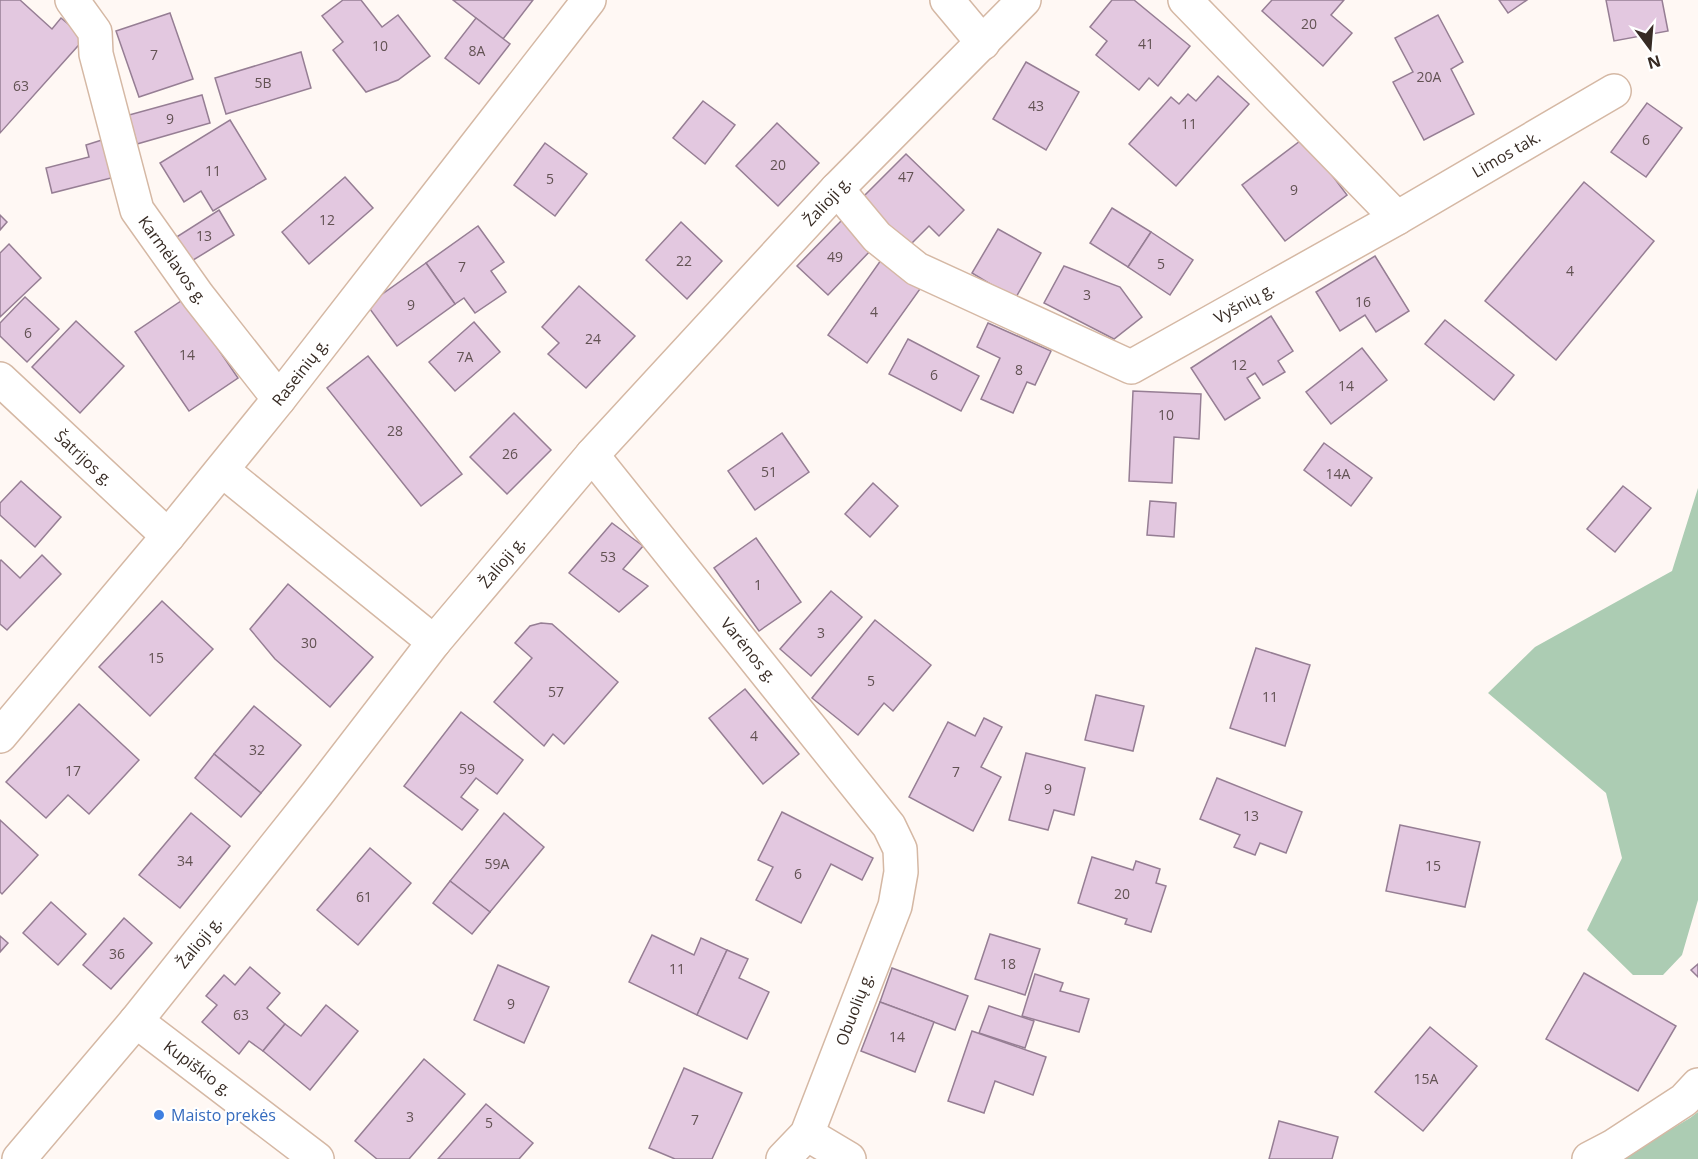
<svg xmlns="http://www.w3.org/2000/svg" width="1698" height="1159" font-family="'Open Sans',sans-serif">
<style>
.forest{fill:#acccb3}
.building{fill:#e3c8e0;stroke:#967e94;stroke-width:1.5}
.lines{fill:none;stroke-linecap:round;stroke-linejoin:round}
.minor-casing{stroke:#d5b8a4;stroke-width:36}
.minor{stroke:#fff;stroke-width:33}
.shop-dot{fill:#3f7fe0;stroke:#fff;stroke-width:2}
.labels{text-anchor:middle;stroke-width:4.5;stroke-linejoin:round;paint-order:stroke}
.number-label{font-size:14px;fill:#625253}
.street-label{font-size:16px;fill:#372b24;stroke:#fff}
.shop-label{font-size:16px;fill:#366cbe;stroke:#fff;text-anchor:start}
</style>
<rect width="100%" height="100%" fill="#fff8f4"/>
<g class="forest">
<polygon points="1698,488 1698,900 1682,955 1663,975 1633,975 1587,930 1622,858 1606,793 1488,693 1535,647 1672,571"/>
<polygon points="1698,1112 1698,1159 1621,1159 1690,1118"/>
</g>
<g class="building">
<polygon points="0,0 20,0 52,29 61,18 85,38 0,133"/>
<polygon points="343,0 361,0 382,27 398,15 430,56 398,80 366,92 333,50 343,42 322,16"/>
<polygon points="453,0 533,0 503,39"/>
<polygon points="1112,0 1134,0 1190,46 1158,86 1149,78 1139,90 1096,55 1107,41 1090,27"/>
<polygon points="1272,0 1344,0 1331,15 1352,33 1323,66 1262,11"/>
<polygon points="1499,0 1527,0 1508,13"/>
<polygon points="1606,0 1662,0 1668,31 1614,41"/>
<polygon points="170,13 193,79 139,97 116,31"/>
<polygon points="1438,15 1463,62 1451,69 1474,114 1424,140 1393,82 1413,72 1395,38"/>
<polygon points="476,18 510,44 479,84 445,58"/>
<polygon points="301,52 311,88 226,114 215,78"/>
<polygon points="1026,62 1079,92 1046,150 993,119"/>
<polygon points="1218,76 1249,104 1176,186 1129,144 1171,97 1179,104 1188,94 1196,101"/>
<polygon points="202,95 210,123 137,144 129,115"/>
<polygon points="703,101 735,125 705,164 673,138"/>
<polygon points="1647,103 1682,128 1646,177 1611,152"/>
<polygon points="230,120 266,179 213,211 201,191 184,202 160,163"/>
<polygon points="777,123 819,163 778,206 736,166"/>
<polygon points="1304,138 1347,195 1285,241 1242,185"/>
<polygon points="105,139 115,177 52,193 46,168 89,157 86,145"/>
<polygon points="545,143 587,174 555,216 514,185"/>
<polygon points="906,154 964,210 939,236 929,226 907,248 859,201"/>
<polygon points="345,177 373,208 309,264 282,232"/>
<polygon points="1584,182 1654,241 1556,360 1485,301"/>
<polygon points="1112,208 1151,232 1128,267 1090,243"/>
<polygon points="219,210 234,235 190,262 175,238"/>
<polygon points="0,215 7,222 0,230"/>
<polygon points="842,220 872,249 828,295 797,266"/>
<polygon points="681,222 722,261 687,299 646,260"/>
<polygon points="478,226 504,262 491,271 506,292 475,313 464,298 455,304 426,263"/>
<polygon points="998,229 1041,253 1015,299 972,273"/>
<polygon points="1151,232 1193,260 1170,295 1128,267"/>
<polygon points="9,244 41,278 0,317 0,253"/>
<polygon points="1375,256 1409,311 1376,332 1365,315 1340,331 1316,292"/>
<polygon points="881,260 920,289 867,363 828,335"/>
<polygon points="426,263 455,304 397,346 367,305"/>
<polygon points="1064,266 1120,287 1142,317 1114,339 1044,303"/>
<polygon points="579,286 635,336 586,388 548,354 559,343 542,327"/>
<polygon points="25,297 59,329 27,362 0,336 0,323"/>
<polygon points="184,299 238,378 189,411 135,332"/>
<polygon points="1271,316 1293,351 1278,361 1285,372 1263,385 1255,373 1247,378 1260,398 1225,420 1191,368"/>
<polygon points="1445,320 1514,375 1494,400 1425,344"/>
<polygon points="76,321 124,366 80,413 32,367"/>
<polygon points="474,322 500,352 455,391 429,362"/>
<polygon points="988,323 1051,351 1035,385 1027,382 1013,413 981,399 1000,358 977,347"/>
<polygon points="908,339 979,376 961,411 889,374"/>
<polygon points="1362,348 1387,380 1331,424 1306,392"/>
<polygon points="368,356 462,474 421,506 327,388"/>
<polygon points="1133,391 1201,394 1199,439 1174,437 1172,483 1129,481"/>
<polygon points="514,413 551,450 507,494 470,457"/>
<polygon points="782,433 809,472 755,510 728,471"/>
<polygon points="1324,443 1372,478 1351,506 1304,470"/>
<polygon points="21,481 61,517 35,547 0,515 0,503"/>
<polygon points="873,483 898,506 870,537 845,514"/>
<polygon points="1623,486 1651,508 1615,552 1587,529"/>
<polygon points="1150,501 1176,503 1174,537 1147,535"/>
<polygon points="612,523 643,546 623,569 648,586 619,612 569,573"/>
<polygon points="756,538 801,602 759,631 714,568"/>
<polygon points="42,555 61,574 7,630 0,624 0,561 1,560 20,578"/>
<polygon points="288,584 373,657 330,707 275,659 250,629"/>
<polygon points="831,591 862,617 811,676 780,649"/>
<polygon points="162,601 213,649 150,716 99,667"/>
<polygon points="875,620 931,665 893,711 884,703 858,735 812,698"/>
<polygon points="541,623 552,624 618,682 564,744 553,734 544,746 494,702 532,658 515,643 530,626"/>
<polygon points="1256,648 1310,665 1285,746 1230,728"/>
<polygon points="745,689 799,754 763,784 709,718"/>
<polygon points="1096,695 1144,706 1133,751 1085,740"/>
<polygon points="79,704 139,760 89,814 68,795 46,818 6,782"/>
<polygon points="254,706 301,745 261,793 214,754"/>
<polygon points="461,712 523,760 497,794 476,778 461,797 478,810 462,830 404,786"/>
<polygon points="984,718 1002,727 981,767 1001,777 973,831 909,797 948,722 975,736"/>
<polygon points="1026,753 1085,768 1074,815 1054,810 1048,830 1009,820"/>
<polygon points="214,754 261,793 241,817 195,778"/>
<polygon points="1217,778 1302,812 1286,853 1260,843 1255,855 1234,847 1240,835 1200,819"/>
<polygon points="782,812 873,858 862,880 831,864 801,923 756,900 773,867 758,860"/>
<polygon points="191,813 230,846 180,908 139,875"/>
<polygon points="504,813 544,847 490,912 450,881"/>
<polygon points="0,820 38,855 2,894 0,892"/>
<polygon points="1400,825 1480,842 1465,907 1386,891"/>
<polygon points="370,848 411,883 358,945 317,910"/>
<polygon points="1092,857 1133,870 1136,861 1160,869 1156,883 1166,886 1151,932 1125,924 1127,919 1078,903"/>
<polygon points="450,881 490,912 472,934 433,903"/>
<polygon points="51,902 86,934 58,965 23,933"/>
<polygon points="124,918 152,943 111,989 83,965"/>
<polygon points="990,934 1040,949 1025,995 975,979"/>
<polygon points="652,935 694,955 701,938 727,950 697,1015 629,982"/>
<polygon points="0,936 8,943 0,952"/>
<polygon points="727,950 748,959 739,978 769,992 747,1039 697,1015"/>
<polygon points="1698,964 1698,977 1691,970"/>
<polygon points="498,965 549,987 524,1043 474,1020"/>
<polygon points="250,967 280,993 267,1008 285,1024 263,1051 249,1041 239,1054 202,1022 217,1005 206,996 224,975 235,985"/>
<polygon points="892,968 968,996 955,1030 880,1002"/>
<polygon points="1584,973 1676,1026 1638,1091 1546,1039"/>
<polygon points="1035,974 1063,983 1060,991 1089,999 1079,1032 1022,1016"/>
<polygon points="880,1002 934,1022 915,1072 861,1051"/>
<polygon points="326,1005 358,1031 310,1090 263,1051 285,1024 301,1036"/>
<polygon points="989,1006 1034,1021 1025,1048 979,1033"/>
<polygon points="1430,1027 1477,1066 1423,1131 1375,1092"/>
<polygon points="972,1031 1046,1057 1033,1095 995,1081 984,1113 948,1101"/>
<polygon points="424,1059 465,1094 409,1159 377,1159 355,1141"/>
<polygon points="684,1068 742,1093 712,1159 675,1159 649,1148"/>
<polygon points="486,1104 533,1143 519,1159 438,1159"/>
<polygon points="1279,1121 1338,1137 1332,1159 1269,1159"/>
</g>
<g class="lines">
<defs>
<g id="minor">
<polyline points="72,0 95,32 96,54 137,210 198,296 279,399"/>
<polyline points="947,0 983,43"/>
<polyline points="837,189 877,237 917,269 1131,367 1397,218 1185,0"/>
<polyline points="1397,218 1614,91"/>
<polyline points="0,379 168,536"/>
<polyline points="592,455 889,826 900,849 901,872 895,906 807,1134 783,1159"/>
<polyline points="222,470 434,642"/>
<polyline points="0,736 168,536 279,399 589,0"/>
<polyline points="136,1021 317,1159"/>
<polyline points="807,1134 849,1159"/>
<polyline points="19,1159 136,1021 317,794 434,642 592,455 837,189 1024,0"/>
<polyline points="1589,1159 1612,1147 1684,1100 1698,1085"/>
</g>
</defs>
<use href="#minor" class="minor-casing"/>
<use href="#minor" class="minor"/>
</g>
<circle class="shop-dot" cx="159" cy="1115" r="6"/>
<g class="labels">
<g class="number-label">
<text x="1309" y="29">20</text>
<text x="1146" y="49">41</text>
<text x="380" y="51">10</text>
<text x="477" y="56">8A</text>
<text x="154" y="60">7</text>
<text x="1429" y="82">20A</text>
<text x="263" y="88">5B</text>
<text x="21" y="91">63</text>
<text x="1036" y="111">43</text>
<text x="170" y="124">9</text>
<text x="1189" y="129">11</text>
<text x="1646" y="145">6</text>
<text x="778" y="170">20</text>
<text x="213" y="176">11</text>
<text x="906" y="182">47</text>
<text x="550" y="184">5</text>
<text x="1294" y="195">9</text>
<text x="327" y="225">12</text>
<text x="204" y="241">13</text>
<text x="835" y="262">49</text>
<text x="684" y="266">22</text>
<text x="1161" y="269">5</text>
<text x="462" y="272">7</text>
<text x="1570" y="276">4</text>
<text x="1087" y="300">3</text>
<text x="1363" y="307">16</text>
<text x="411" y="310">9</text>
<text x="874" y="317">4</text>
<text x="28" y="338">6</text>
<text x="593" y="344">24</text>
<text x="187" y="360">14</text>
<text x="465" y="362">7A</text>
<text x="1239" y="370">12</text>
<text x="1019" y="375">8</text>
<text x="934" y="380">6</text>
<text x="1346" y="391">14</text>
<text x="1166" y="420">10</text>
<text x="395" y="436">28</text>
<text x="510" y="459">26</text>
<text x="769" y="477">51</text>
<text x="1338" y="479">14A</text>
<text x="608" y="562">53</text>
<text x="758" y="590">1</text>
<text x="821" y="638">3</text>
<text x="309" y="648">30</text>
<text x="156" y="663">15</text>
<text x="871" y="686">5</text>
<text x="556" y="697">57</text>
<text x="1270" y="702">11</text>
<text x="754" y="741">4</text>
<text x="257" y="755">32</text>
<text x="467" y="774">59</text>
<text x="73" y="776">17</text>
<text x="956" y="777">7</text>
<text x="1048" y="794">9</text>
<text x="1251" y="821">13</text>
<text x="185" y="866">34</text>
<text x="497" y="869">59A</text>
<text x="1433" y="871">15</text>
<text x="798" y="879">6</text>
<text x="1122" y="899">20</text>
<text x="364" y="902">61</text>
<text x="117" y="959">36</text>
<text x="1008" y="969">18</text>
<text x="677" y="974">11</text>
<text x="511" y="1009">9</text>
<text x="241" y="1020">63</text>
<text x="897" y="1042">14</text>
<text x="1426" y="1084">15A</text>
<text x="410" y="1122">3</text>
<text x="695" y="1125">7</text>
<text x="489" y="1128">5</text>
</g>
<g class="street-label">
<text transform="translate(1506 154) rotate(-30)" y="6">Limos tak.</text>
<text transform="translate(827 201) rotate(-47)" y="6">Žalioji g.</text>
<text transform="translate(173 260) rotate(54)" y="6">Karmėlavos g.</text>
<text transform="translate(1244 303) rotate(-29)" y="6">Vyšnių g.</text>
<text transform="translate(300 372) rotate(-52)" y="6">Raseinių g.</text>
<text transform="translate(84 458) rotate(43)" y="6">Šatrijos g.</text>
<text transform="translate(502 562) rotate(-50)" y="6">Žalioji g.</text>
<text transform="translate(749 650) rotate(51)" y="6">Varėnos g.</text>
<text transform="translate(199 942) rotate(-51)" y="6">Žalioji g.</text>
<text transform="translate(854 1009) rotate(-69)" y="6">Obuolių g.</text>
<text transform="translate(198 1068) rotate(37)" y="6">Kupiškio g.</text>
</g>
<g class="shop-label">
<text x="171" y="1121">Maisto prekės</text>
</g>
</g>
<g transform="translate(1650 48) rotate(164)" stroke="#ffffff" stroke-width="4.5" paint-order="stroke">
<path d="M0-4.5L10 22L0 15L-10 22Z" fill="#372b24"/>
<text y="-9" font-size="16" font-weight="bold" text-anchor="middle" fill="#372b24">N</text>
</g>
</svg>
